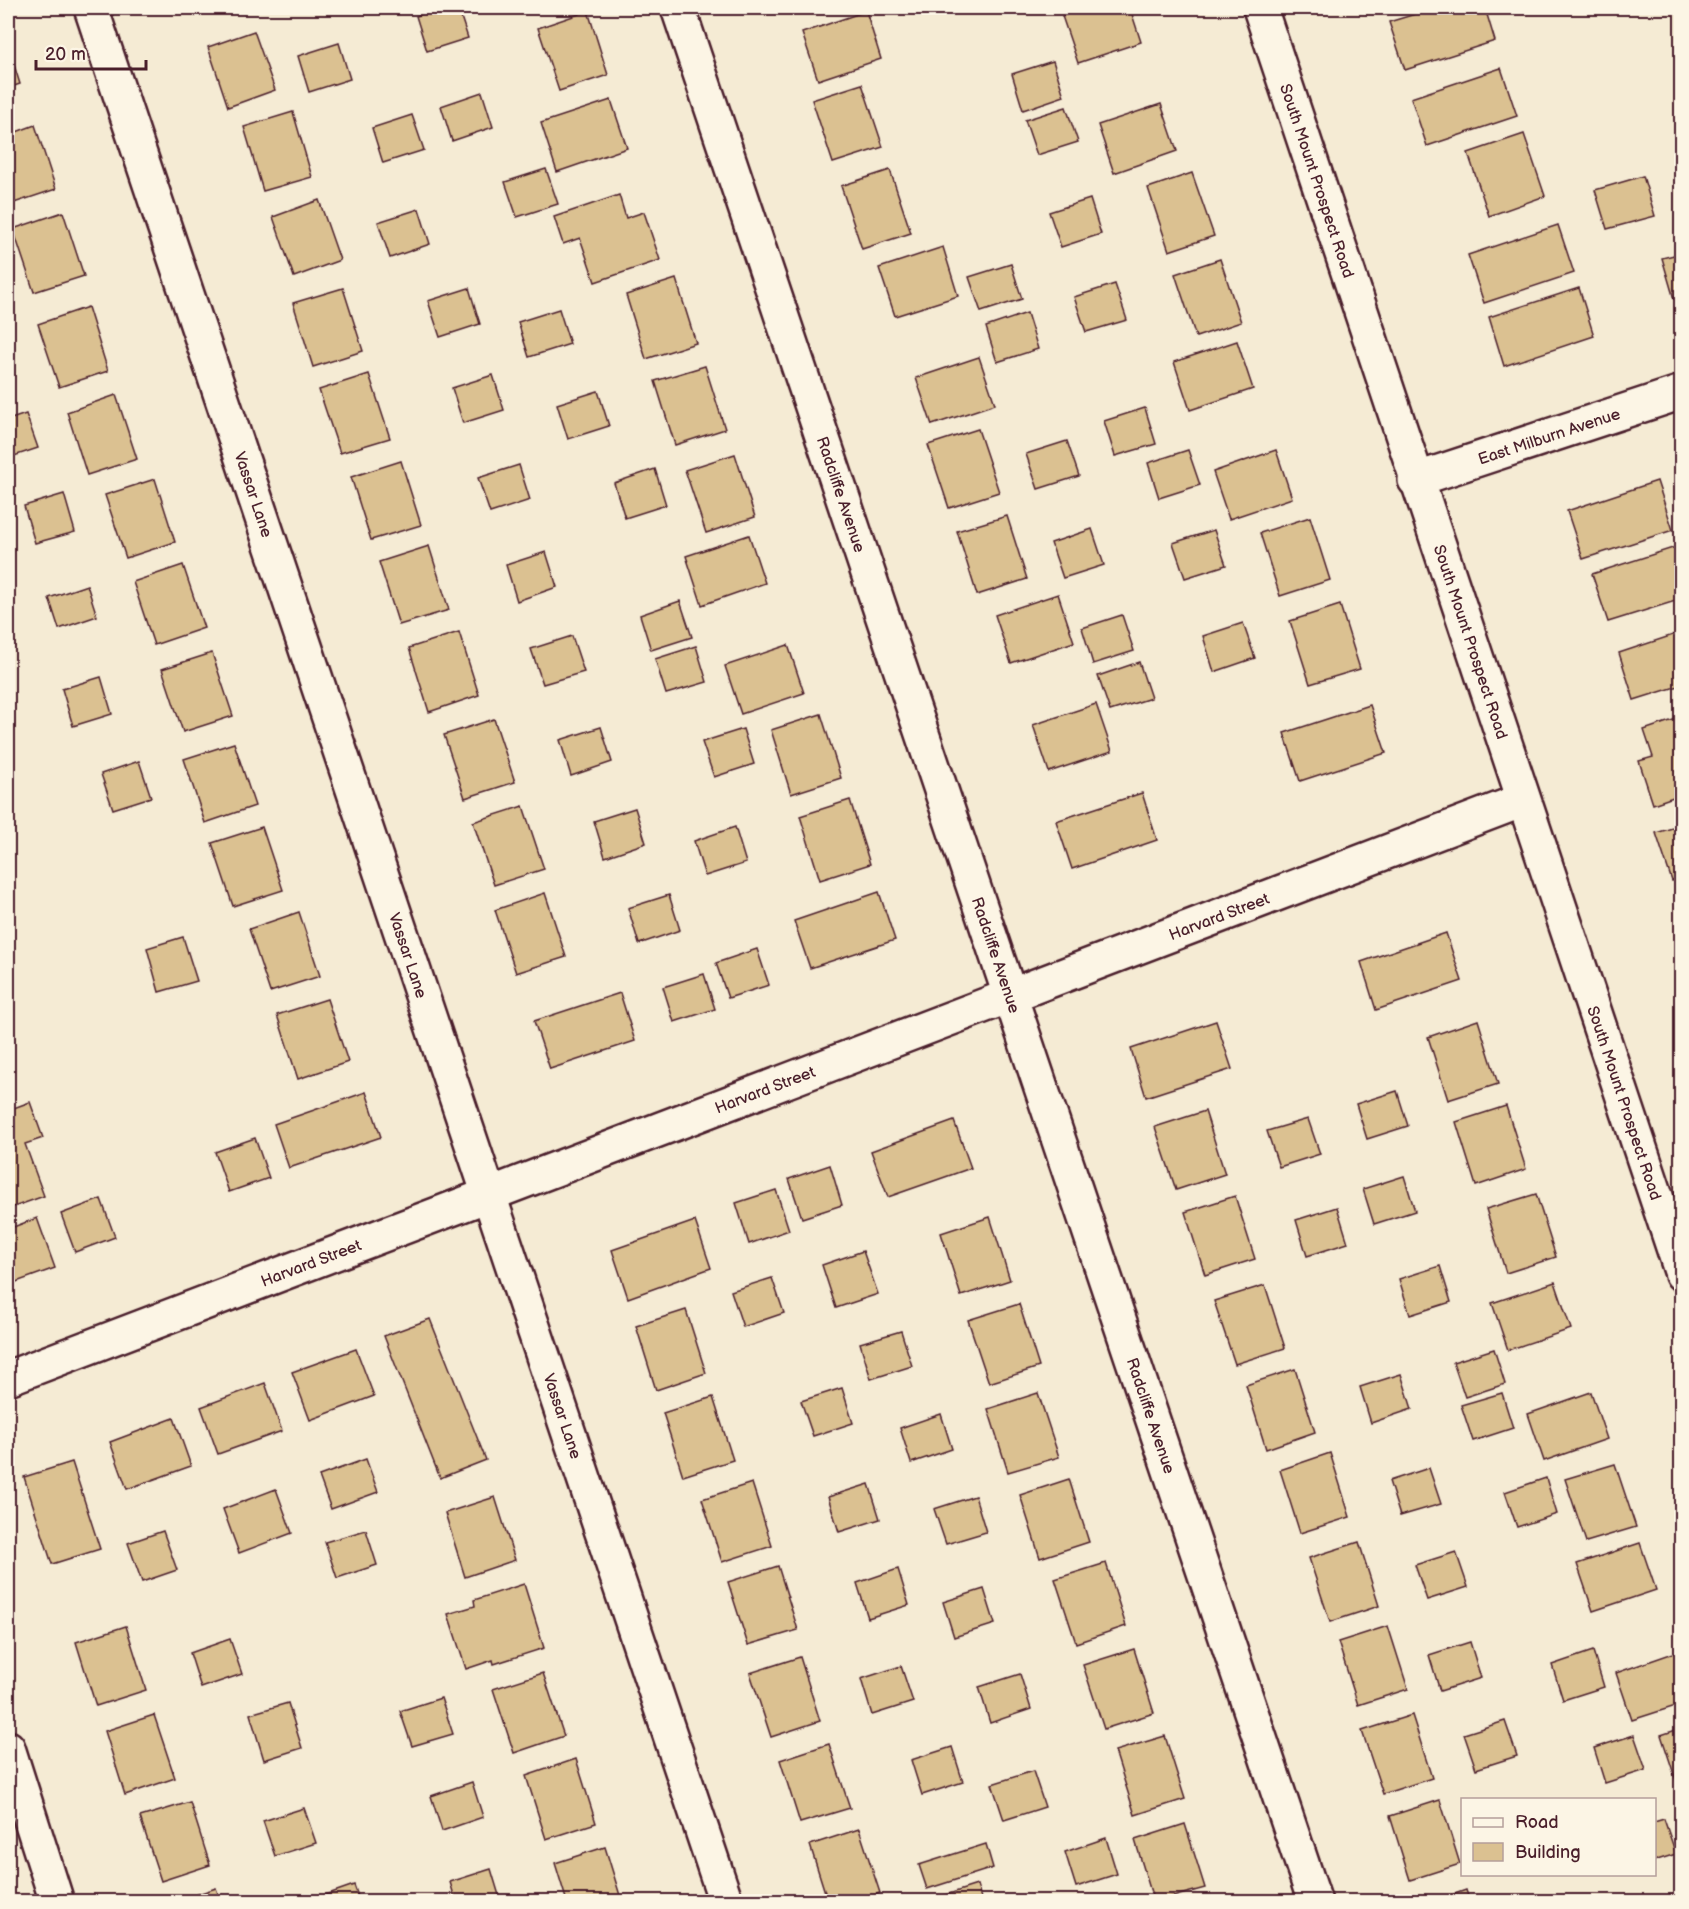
<svg xmlns="http://www.w3.org/2000/svg" width="1689" height="1909" font-family="'Balsamiq Sans',sans-serif">
<style>
.building{fill:#dbc191;stroke:#4a1f2b;stroke-width:1.5}
.lines{fill:none;stroke-linecap:round;stroke-linejoin:round}
.street-casing{stroke:#4a1f2b;stroke-width:38}
.secondary-casing{stroke:#4a1f2b;stroke-width:38}
.street{stroke:#fcf5e5;stroke-width:33}
.secondary{stroke:#fcf5e5;stroke-width:33}
.labels{text-anchor:middle;stroke-width:4.5;stroke-linejoin:round;paint-order:stroke}
.street-label{font-size:16px;fill:#4a1f2b;stroke:#fcf5e5}
</style>
<rect width="100%" height="100%" fill="#f5ebd4"/>
<filter id="ink" filterUnits="userSpaceOnUse"><feTurbulence type="fractalNoise" baseFrequency=".0167" numOctaves="2"/><feDisplacementMap in="SourceGraphic" scale="12" xChannelSelector="R" yChannelSelector="G"/><feConvolveMatrix kernelMatrix="1 2 1 2 8 2 1 2 1" color-interpolation-filters="sRGB"/></filter>
<g filter="url(#ink)">
<g class="building">
<polygon points="193,8 217,8 195,15"/>
<polygon points="441,8 458,8 468,38 427,51 416,16"/>
<polygon points="1086,8 1130,8 1141,42 1078,63 1062,16"/>
<polygon points="1435,8 1485,8 1495,41 1405,70 1389,22"/>
<polygon points="588,11 608,75 559,91 538,28"/>
<polygon points="866,11 881,59 818,80 802,33"/>
<polygon points="254,31 275,90 228,107 208,47"/>
<polygon points="339,43 350,79 309,92 298,56"/>
<polygon points="8,46 20,84 8,88"/>
<polygon points="1053,61 1064,96 1023,110 1012,74"/>
<polygon points="1501,68 1517,116 1427,146 1411,98"/>
<polygon points="862,84 883,147 833,163 812,100"/>
<polygon points="482,92 493,127 452,141 441,106"/>
<polygon points="611,100 627,148 557,172 541,123"/>
<polygon points="1161,104 1177,151 1114,173 1098,125"/>
<polygon points="1066,107 1078,142 1037,155 1025,120"/>
<polygon points="293,112 312,177 263,191 244,127"/>
<polygon points="412,115 424,150 383,163 372,128"/>
<polygon points="35,125 56,189 8,205 8,135"/>
<polygon points="1524,134 1545,196 1489,216 1468,153"/>
<polygon points="546,169 558,204 517,217 505,182"/>
<polygon points="890,170 911,233 862,249 841,186"/>
<polygon points="1192,173 1214,236 1169,251 1148,188"/>
<polygon points="1643,176 1655,216 1607,229 1595,190"/>
<polygon points="619,195 626,218 644,212 660,260 595,282 580,238 563,244 554,217"/>
<polygon points="1090,199 1101,234 1061,247 1049,212"/>
<polygon points="319,200 340,260 294,277 273,217"/>
<polygon points="419,209 430,244 390,258 378,222"/>
<polygon points="63,212 84,276 34,292 13,229"/>
<polygon points="1558,225 1574,273 1484,303 1468,255"/>
<polygon points="943,247 958,296 895,316 879,268"/>
<polygon points="1682,253 1682,297 1674,299 1662,258"/>
<polygon points="1220,259 1241,322 1196,337 1175,274"/>
<polygon points="1011,264 1022,299 981,312 969,277"/>
<polygon points="676,279 696,343 646,359 626,295"/>
<polygon points="1115,284 1127,320 1086,332 1074,297"/>
<polygon points="343,288 363,351 313,367 293,303"/>
<polygon points="469,288 480,324 440,337 428,301"/>
<polygon points="1579,288 1594,336 1504,366 1489,317"/>
<polygon points="88,307 108,371 59,387 38,324"/>
<polygon points="559,309 570,344 529,357 518,322"/>
<polygon points="1027,313 1038,349 997,362 986,327"/>
<polygon points="1237,341 1253,389 1190,410 1174,362"/>
<polygon points="979,357 995,404 932,425 916,378"/>
<polygon points="705,366 725,429 675,445 655,381"/>
<polygon points="369,374 390,438 340,453 319,390"/>
<polygon points="493,375 504,410 463,423 452,388"/>
<polygon points="598,391 609,426 568,439 557,404"/>
<polygon points="116,395 137,459 87,475 67,412"/>
<polygon points="1145,408 1156,444 1115,456 1104,421"/>
<polygon points="26,414 38,448 8,458 8,420"/>
<polygon points="978,429 999,492 949,508 928,445"/>
<polygon points="1067,441 1079,476 1038,489 1026,454"/>
<polygon points="1188,450 1200,485 1159,498 1148,463"/>
<polygon points="1276,450 1292,498 1229,519 1213,472"/>
<polygon points="735,454 755,517 706,533 685,470"/>
<polygon points="401,461 421,525 371,540 351,477"/>
<polygon points="519,465 530,500 490,513 478,478"/>
<polygon points="655,469 666,505 625,518 614,483"/>
<polygon points="155,479 175,542 126,558 105,495"/>
<polygon points="1657,481 1673,530 1583,559 1567,511"/>
<polygon points="64,494 75,532 35,543 24,506"/>
<polygon points="1007,516 1027,579 977,595 957,531"/>
<polygon points="1310,517 1330,580 1280,596 1260,533"/>
<polygon points="1092,529 1104,565 1063,578 1051,543"/>
<polygon points="1214,530 1226,565 1185,578 1173,543"/>
<polygon points="749,535 765,583 702,605 686,556"/>
<polygon points="1682,545 1682,599 1608,622 1592,574"/>
<polygon points="429,546 449,610 399,625 379,562"/>
<polygon points="546,552 557,587 517,601 506,565"/>
<polygon points="183,565 204,628 154,645 133,582"/>
<polygon points="87,585 97,616 59,629 49,598"/>
<polygon points="1058,594 1074,642 1011,663 995,615"/>
<polygon points="680,601 692,637 651,650 640,615"/>
<polygon points="1340,605 1360,669 1310,684 1290,621"/>
<polygon points="1122,615 1134,651 1093,664 1082,628"/>
<polygon points="1243,623 1255,658 1214,672 1203,636"/>
<polygon points="459,632 479,695 429,712 409,648"/>
<polygon points="1682,632 1682,685 1634,700 1619,653"/>
<polygon points="572,636 584,672 543,684 531,649"/>
<polygon points="788,645 804,693 741,714 725,666"/>
<polygon points="696,646 707,682 666,694 655,659"/>
<polygon points="212,653 233,716 183,732 162,669"/>
<polygon points="1139,662 1151,698 1110,711 1098,676"/>
<polygon points="101,677 112,714 73,726 62,689"/>
<polygon points="1096,704 1112,751 1049,772 1033,725"/>
<polygon points="1370,705 1386,753 1300,781 1284,733"/>
<polygon points="821,714 841,778 791,794 771,730"/>
<polygon points="1682,717 1682,794 1653,804 1639,761 1653,757 1644,730"/>
<polygon points="494,719 515,782 465,798 444,735"/>
<polygon points="601,727 612,762 571,776 560,740"/>
<polygon points="743,729 754,764 714,777 702,742"/>
<polygon points="234,743 255,806 205,823 184,759"/>
<polygon points="139,761 151,797 113,809 101,774"/>
<polygon points="1142,793 1157,840 1072,869 1056,821"/>
<polygon points="850,800 870,864 820,880 800,816"/>
<polygon points="523,806 544,869 494,885 473,822"/>
<polygon points="635,808 646,843 605,857 594,821"/>
<polygon points="1682,825 1682,878 1672,881 1656,833"/>
<polygon points="262,827 283,890 233,906 212,843"/>
<polygon points="735,827 746,863 705,876 694,841"/>
<polygon points="879,892 895,940 810,968 794,921"/>
<polygon points="545,893 566,957 516,973 495,910"/>
<polygon points="669,895 680,930 639,944 628,908"/>
<polygon points="299,912 320,976 270,992 249,929"/>
<polygon points="1446,933 1462,981 1376,1010 1361,962"/>
<polygon points="183,937 197,981 159,992 147,948"/>
<polygon points="757,949 769,985 728,998 716,963"/>
<polygon points="704,974 715,1009 674,1022 663,987"/>
<polygon points="620,993 635,1041 550,1069 534,1021"/>
<polygon points="327,999 348,1062 298,1079 277,1015"/>
<polygon points="1478,1020 1498,1084 1448,1100 1428,1037"/>
<polygon points="1216,1021 1232,1069 1146,1097 1131,1049"/>
<polygon points="1397,1091 1408,1126 1367,1139 1356,1104"/>
<polygon points="366,1092 381,1137 289,1168 274,1124"/>
<polygon points="8,1099 11,1109 30,1102 43,1138 25,1144 44,1196 8,1209"/>
<polygon points="1506,1106 1526,1169 1476,1186 1456,1122"/>
<polygon points="1205,1111 1225,1174 1176,1190 1155,1127"/>
<polygon points="1308,1119 1320,1154 1279,1167 1267,1131"/>
<polygon points="954,1121 971,1168 888,1197 871,1151"/>
<polygon points="255,1138 269,1178 229,1192 215,1152"/>
<polygon points="830,1165 842,1205 802,1218 789,1179"/>
<polygon points="1404,1176 1415,1211 1374,1224 1363,1189"/>
<polygon points="776,1190 789,1230 749,1244 736,1203"/>
<polygon points="1536,1194 1556,1257 1506,1273 1486,1209"/>
<polygon points="1235,1196 1255,1259 1205,1275 1185,1212"/>
<polygon points="101,1199 115,1237 75,1252 61,1214"/>
<polygon points="1337,1207 1348,1243 1307,1256 1296,1220"/>
<polygon points="990,1217 1010,1280 961,1296 941,1233"/>
<polygon points="37,1218 55,1268 8,1285 8,1229"/>
<polygon points="695,1221 711,1268 628,1298 612,1250"/>
<polygon points="863,1251 878,1294 836,1308 822,1265"/>
<polygon points="1440,1266 1451,1302 1410,1315 1399,1279"/>
<polygon points="772,1278 784,1313 743,1327 731,1291"/>
<polygon points="1555,1282 1571,1329 1508,1350 1492,1303"/>
<polygon points="1265,1285 1285,1348 1235,1364 1214,1301"/>
<polygon points="1019,1304 1039,1367 989,1383 968,1320"/>
<polygon points="686,1310 706,1373 656,1390 636,1326"/>
<polygon points="430,1319 486,1460 440,1478 384,1336"/>
<polygon points="901,1331 912,1366 871,1379 860,1343"/>
<polygon points="356,1349 374,1396 310,1420 292,1372"/>
<polygon points="1494,1349 1505,1384 1465,1397 1453,1362"/>
<polygon points="1295,1369 1315,1432 1266,1449 1246,1385"/>
<polygon points="1401,1374 1412,1409 1371,1423 1360,1387"/>
<polygon points="265,1383 282,1431 218,1454 201,1407"/>
<polygon points="842,1388 853,1423 813,1436 801,1401"/>
<polygon points="1591,1392 1607,1439 1544,1461 1528,1414"/>
<polygon points="1038,1393 1059,1457 1008,1472 988,1409"/>
<polygon points="1502,1393 1513,1428 1473,1441 1461,1405"/>
<polygon points="713,1397 733,1460 683,1476 663,1413"/>
<polygon points="941,1414 952,1449 911,1463 900,1428"/>
<polygon points="174,1418 191,1466 127,1489 110,1442"/>
<polygon points="1330,1453 1350,1517 1300,1533 1280,1470"/>
<polygon points="366,1459 378,1492 331,1509 319,1476"/>
<polygon points="72,1462 100,1549 52,1564 24,1477"/>
<polygon points="1615,1464 1636,1527 1586,1542 1565,1479"/>
<polygon points="1429,1468 1441,1504 1400,1516 1389,1481"/>
<polygon points="1546,1478 1557,1514 1517,1527 1505,1492"/>
<polygon points="1069,1479 1089,1542 1040,1558 1020,1495"/>
<polygon points="752,1483 772,1546 722,1562 702,1499"/>
<polygon points="869,1484 880,1519 839,1532 828,1497"/>
<polygon points="276,1489 292,1533 239,1553 223,1509"/>
<polygon points="975,1496 986,1532 946,1544 934,1509"/>
<polygon points="495,1497 515,1560 465,1577 445,1513"/>
<polygon points="366,1530 377,1565 337,1578 325,1542"/>
<polygon points="163,1531 177,1570 142,1582 128,1543"/>
<polygon points="1359,1542 1379,1606 1330,1622 1309,1558"/>
<polygon points="1640,1543 1656,1590 1593,1611 1577,1564"/>
<polygon points="1456,1552 1468,1587 1427,1600 1415,1565"/>
<polygon points="1106,1563 1126,1626 1076,1643 1055,1579"/>
<polygon points="778,1566 798,1630 748,1645 728,1582"/>
<polygon points="898,1569 909,1605 868,1618 857,1583"/>
<polygon points="524,1584 544,1648 494,1664 493,1660 466,1669 448,1614 475,1606 474,1600"/>
<polygon points="984,1589 995,1624 954,1637 943,1602"/>
<polygon points="126,1626 146,1690 96,1706 76,1642"/>
<polygon points="1388,1626 1408,1689 1358,1705 1338,1642"/>
<polygon points="230,1639 242,1674 201,1688 190,1653"/>
<polygon points="1470,1642 1481,1678 1440,1691 1429,1655"/>
<polygon points="1134,1649 1154,1713 1104,1729 1083,1665"/>
<polygon points="1593,1651 1604,1687 1563,1700 1552,1665"/>
<polygon points="1679,1651 1682,1704 1632,1720 1616,1673"/>
<polygon points="800,1657 820,1721 771,1737 750,1673"/>
<polygon points="901,1666 913,1702 872,1715 861,1679"/>
<polygon points="543,1673 564,1736 514,1753 493,1689"/>
<polygon points="1020,1674 1031,1709 990,1723 979,1687"/>
<polygon points="441,1698 453,1734 412,1746 400,1711"/>
<polygon points="288,1703 302,1748 264,1760 250,1714"/>
<polygon points="154,1715 175,1778 125,1795 105,1731"/>
<polygon points="1412,1715 1432,1778 1383,1794 1362,1731"/>
<polygon points="1505,1721 1517,1756 1476,1769 1464,1734"/>
<polygon points="1682,1728 1682,1798 1661,1735"/>
<polygon points="1634,1735 1646,1770 1605,1783 1594,1748"/>
<polygon points="1165,1736 1185,1799 1135,1815 1115,1751"/>
<polygon points="829,1744 850,1808 800,1823 780,1760"/>
<polygon points="952,1747 963,1782 922,1795 911,1760"/>
<polygon points="576,1759 596,1823 546,1839 526,1776"/>
<polygon points="1033,1771 1045,1807 1004,1820 992,1784"/>
<polygon points="472,1782 483,1817 442,1831 431,1796"/>
<polygon points="1440,1800 1460,1864 1410,1880 1390,1816"/>
<polygon points="190,1802 210,1865 161,1881 140,1817"/>
<polygon points="304,1808 316,1843 275,1856 263,1821"/>
<polygon points="1664,1819 1676,1854 1654,1861 1654,1822"/>
<polygon points="1185,1824 1205,1888 1154,1902 1135,1840"/>
<polygon points="859,1829 880,1893 854,1902 828,1902 810,1845"/>
<polygon points="1106,1838 1117,1874 1076,1887 1065,1852"/>
<polygon points="986,1844 993,1868 927,1889 919,1865"/>
<polygon points="605,1847 622,1902 567,1902 555,1863"/>
<polygon points="491,1869 501,1902 456,1902 450,1882"/>
<polygon points="354,1885 360,1902 315,1902 314,1899"/>
<polygon points="977,1885 982,1902 937,1902 936,1898"/>
<polygon points="216,1888 221,1902 174,1902"/>
<polygon points="1466,1890 1470,1902 1432,1902"/>
</g>
<g class="lines">
<defs>
<g id="street">
<path id="s1" d="M91 8 726 1902"/>
<path id="s2" d="M678 8 1315 1902"/>
<path id="s3" d="M1415 480 1682 392"/>
<path id="s4" d="M8 1378 1523 800"/>
<polyline points="8,1748 57,1902"/>
</g>
<g id="secondary">
<path id="s5" d="M1260 8 1682 1274"/>
</g>
</defs>
<use href="#street" class="street-casing"/>
<use href="#secondary" class="secondary-casing"/>
<use href="#street" class="street"/>
<use href="#secondary" class="secondary"/>
</g>
</g>
<g class="labels">
<g class="street-label">
<text dy="6" stroke="none"><textPath href="#s5" startOffset="182">South Mount Prospect Road</textPath></text>
<text dy="6" stroke="none"><textPath href="#s3" startOffset="141">East Milburn Avenue</textPath></text>
<text dy="6" stroke="none"><textPath href="#s1" startOffset="513">Vassar Lane</textPath></text>
<text dy="6" stroke="none"><textPath href="#s2" startOffset="513">Radcliffe Avenue</textPath></text>
<text dy="6" stroke="none"><textPath href="#s5" startOffset="668">South Mount Prospect Road</textPath></text>
<text dy="6" stroke="none"><textPath href="#s4" startOffset="1296">Harvard Street</textPath></text>
<text dy="6" stroke="none"><textPath href="#s1" startOffset="999">Vassar Lane</textPath></text>
<text dy="6" stroke="none"><textPath href="#s2" startOffset="999">Radcliffe Avenue</textPath></text>
<text dy="6" stroke="none"><textPath href="#s4" startOffset="810">Harvard Street</textPath></text>
<text dy="6" stroke="none"><textPath href="#s5" startOffset="1154">South Mount Prospect Road</textPath></text>
<text dy="6" stroke="none"><textPath href="#s4" startOffset="324">Harvard Street</textPath></text>
<text dy="6" stroke="none"><textPath href="#s1" startOffset="1485">Vassar Lane</textPath></text>
<text dy="6" stroke="none"><textPath href="#s2" startOffset="1485">Radcliffe Avenue</textPath></text>
</g>
</g>
<rect width="1689" height="1909" fill="none" stroke="#fcf5e5" stroke-width="30"/>
<rect x="15" y="15" width="1659" height="1879" fill="none" stroke="#4a1f2b" stroke-width="2" filter="url(#ink)"/>
<rect x="1461" y="1798" width="195" height="78" fill="#fcf5e5" stroke="#b59f9b" stroke-width="1.5"/>
<rect x="1473" y="1818" width="30" height="9" fill="#fcf5e5" stroke="#b59f9b" stroke-width="1.5"/>
<text x="1515" y="1828" font-size="18" fill="#4a1f2b">Road</text>
<rect x="1473" y="1843" width="30" height="18" fill="#dbc191" stroke="#b59f9b" stroke-width="1.5"/>
<text x="1515" y="1858" font-size="18" fill="#4a1f2b">Building</text>
<path d="M36 60v9h110v-9" fill="none" stroke="#4a1f2b" stroke-width="3"/>
<text x="45" y="60" font-size="18" fill="#4a1f2b" stroke="#fcf5e5" stroke-width="4.5" paint-order="stroke">20 m</text>
</svg>
